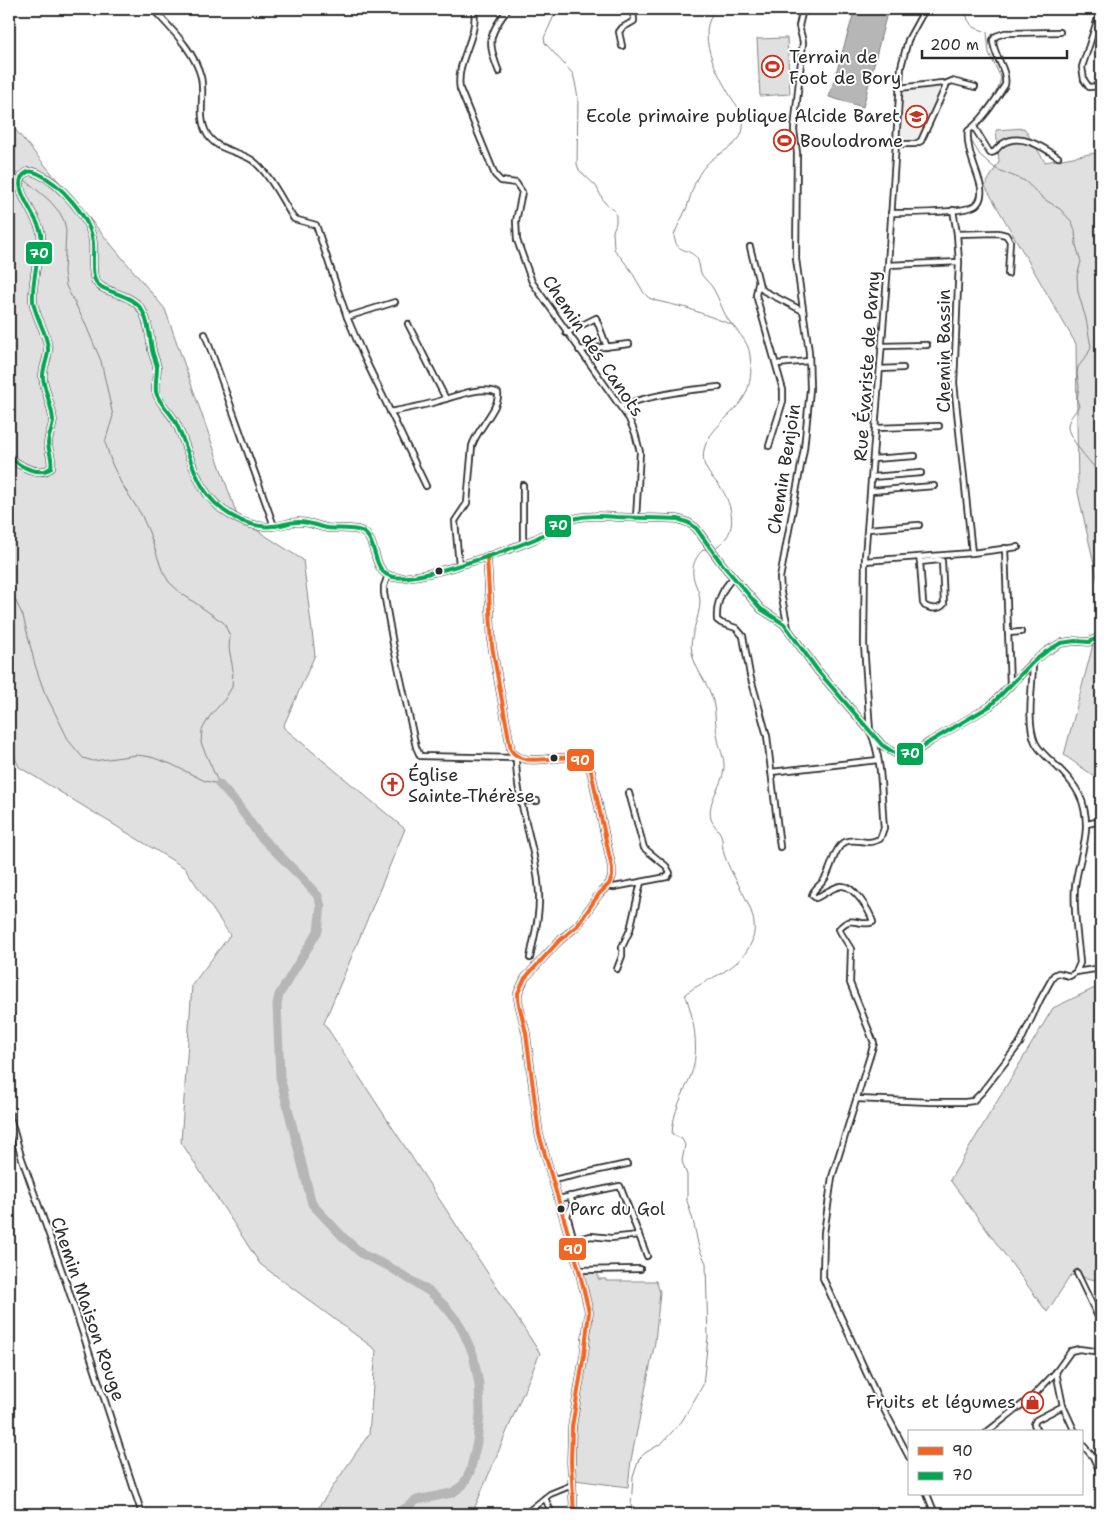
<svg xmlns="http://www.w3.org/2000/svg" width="1110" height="1523" font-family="'Shantell Sans',sans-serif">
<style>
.built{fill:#efefef}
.green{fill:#e0e0e0;stroke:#868686}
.water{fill:#b6b6b6;stroke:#7e7e7e}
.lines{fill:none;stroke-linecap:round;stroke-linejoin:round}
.stream{stroke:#7e7e7e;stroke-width:1}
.river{stroke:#b6b6b6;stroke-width:9}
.minor-casing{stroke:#2b2b2b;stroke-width:8}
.major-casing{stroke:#2b2b2b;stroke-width:9}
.minor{stroke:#fff;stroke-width:4.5}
.major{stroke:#fff;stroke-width:5.5}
.bus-1-casing{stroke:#fff;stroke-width:8}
.bus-2-casing{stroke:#fff;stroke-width:8}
.bus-1{stroke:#f26522;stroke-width:4}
.bus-2{stroke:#00a651;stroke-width:4}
.bus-dot{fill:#2b2b2b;stroke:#fff;stroke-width:2}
.labels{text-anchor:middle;stroke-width:4;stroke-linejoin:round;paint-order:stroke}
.bus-label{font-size:17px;fill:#2b2b2b;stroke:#fff;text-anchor:start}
.poi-label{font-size:18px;fill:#2b2b2b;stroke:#fff;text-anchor:start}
.street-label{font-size:18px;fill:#2b2b2b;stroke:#fff}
.line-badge{stroke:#fff;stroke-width:2}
.badge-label{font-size:14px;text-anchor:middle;font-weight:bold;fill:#fff}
</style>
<rect width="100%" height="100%" fill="#fff"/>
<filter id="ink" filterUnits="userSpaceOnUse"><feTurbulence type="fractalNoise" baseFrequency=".02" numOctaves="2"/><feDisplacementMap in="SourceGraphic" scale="10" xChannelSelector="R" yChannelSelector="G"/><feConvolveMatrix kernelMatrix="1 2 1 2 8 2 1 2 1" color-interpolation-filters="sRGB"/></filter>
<g filter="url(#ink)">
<polygon class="built" points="931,85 944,85 918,142 901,141 900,139 903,91"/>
<g class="green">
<polygon points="787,38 790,94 760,96 757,39"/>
<polygon points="9,122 165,309 238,518 303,560 315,655 283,727 405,829 324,1023 540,1353 472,1514 314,1514 369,1434 376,1350 260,1264 181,1142 192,985 230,935 185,868 19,767 9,744"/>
<polygon points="1024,128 1045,162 1101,152 1101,595 1078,493 1076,344 985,186 999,162 996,130"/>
<polygon points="1101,614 1101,781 1064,755"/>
<polygon points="1101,985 1101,1281 1071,1275 1047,1312 950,1180 1053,1008"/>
<polygon points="598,1272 598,1279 606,1279 606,1281 656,1281 660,1292 655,1342 631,1460 628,1487 575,1480 574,1450 577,1415 592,1322 590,1303 582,1273"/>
</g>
<polygon class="water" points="855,9 888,9 863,107 829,97"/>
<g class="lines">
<g class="stream">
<polyline points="557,9 544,38 545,43 573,74 575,82 578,98 577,164 579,170 596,186 604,202 614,210 616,216 616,223 613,231 614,249 630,269 644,293 649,298 657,301 687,308 733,325"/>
<polyline points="965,9 968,20 973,27 987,32 989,53 1001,78 997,92 974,123"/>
<path d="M970 131 972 142 980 155 996 169 1025 181 1044 199 1060 209 1072 222 1075 230 1076 245 1081 262 1077 276 1078 292 1086 319 1091 347 1088 354 1078 367 1077 374 1079 386 1077 400 1079 406C1075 413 1067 420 1068 428 1070 440 1092 465 1101 474"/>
<polyline points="9,168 21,177"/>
<polyline points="24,179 50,201 60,213 64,221 66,231 64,272 66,286 84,321 101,361 113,416 105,442 112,464 121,483 141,514 149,532 162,570 169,582 181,593 224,623 230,636 229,648 233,670 232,687 225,699 210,716 202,730 201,743 219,784"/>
<path d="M715 549C718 545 723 542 726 538 737 524 730 501 721 488 715 480 707 473 704 463 698 434 732 418 744 397 751 385 752 370 750 356 749 340 735 330 727 318 722 309 719 299 714 290 711 284 706 281 702 275 699 270 700 262 696 257 687 247 676 254 674 235 678 225 683 216 687 207 692 192 695 177 706 165 719 150 746 146 743 121 742 111 736 105 731 97 717 73 694 34 716 9"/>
<polyline points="9,587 23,616 35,665 44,691 69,741 83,758 93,761 137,755 151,757 171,764 205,781 219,784"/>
<path d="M633 1514 631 1505 633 1477 639 1459 645 1453 662 1443 682 1421 703 1385 705 1367 708 1337 706 1263 699 1248 693 1220 687 1201V1175L682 1161 685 1145 682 1139 672 1134C673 1111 683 1095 691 1075 700 1051 694 1017 685 994 708 977 740 971 752 941 763 913 732 881 724 854 722 848 723 841 721 835 719 829 713 826 711 819 706 800 725 784 724 765 724 756 719 747 718 739 715 727 716 713 713 701 709 684 695 670 692 653 688 636 700 619 700 601 700 589 691 581 693 568 694 561 698 554 704 549L709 550"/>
</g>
<polyline class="river" points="219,784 237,804 260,836 301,877 318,896 321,906 318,931 288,980 279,995 277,1004 280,1077 312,1204 343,1237 362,1254 388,1266 430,1292 445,1306 460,1325 473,1354 479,1384 480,1414 477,1442 470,1472 463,1485 452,1493 417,1500 397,1514"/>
<defs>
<g id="minor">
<path d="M153 9C171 29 194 50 201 77 205 95 197 117 207 134 217 151 237 150 252 160 269 172 283 202 294 219L316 225 347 317 364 357 426 486"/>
<path d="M474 9C479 37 455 61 460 89L495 175 501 181 516 183 522 192 516 221 517 240 532 282 629 419 635 433 640 452 636 518"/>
<polyline points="1101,9 1082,67 1084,80 1089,87 1101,86"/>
<polyline points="622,46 619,32 622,28 634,21 633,9"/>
<path d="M499 72C487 42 488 35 508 9"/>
<polyline points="945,84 952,81 975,87"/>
<path d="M974 127 990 153 994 152C997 149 999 146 1002 144 1020 132 1043 147 1058 157"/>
<polyline points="896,144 915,144 921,141 946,86 942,83 899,88"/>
<polyline points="953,210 957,234 959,262 954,383 972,553"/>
<path d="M891 213C907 213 966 213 976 205 983 199 982 188 979 180 974 164 966 147 968 131 984 119 994 102 1005 85 1008 69 993 56 993 40L996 36 1005 33 1060 32"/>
<polyline points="957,234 998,233 1006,235 1010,241 1008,274"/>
<polyline points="750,247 760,287 764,291 803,311"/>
<polyline points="888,265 959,262"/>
<polyline points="758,284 756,295 783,390 783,401 769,446"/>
<polyline points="347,317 395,302"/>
<polyline points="408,324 446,399"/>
<polyline points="566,333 596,318 607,347"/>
<polyline points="205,334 274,526"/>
<polyline points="882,346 927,345"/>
<polyline points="579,350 629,344"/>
<polyline points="777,364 809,361"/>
<polyline points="880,369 903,368"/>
<path d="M620 406C652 395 684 390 719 387"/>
<path d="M390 412C406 409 421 406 436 402 453 397 481 385 498 393 500 408 476 430 472 446L467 503 455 521 459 565"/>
<polyline points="876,428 939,426"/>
<polyline points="873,459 915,456"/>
<polyline points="872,477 921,473"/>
<polyline points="871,491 934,486"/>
<polyline points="868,529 919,525"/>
<polyline points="523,543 523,485"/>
<polyline points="1005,548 1010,686"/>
<path d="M919 557 920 562 923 603 925 606C931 609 939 610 944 604L942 561 939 560 920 562"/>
<polyline points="865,561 972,553 1018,547"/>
<polyline points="388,575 384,586 384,593 393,644 416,747 420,756 517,758"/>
<path d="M733 578C721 590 716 603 717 620L721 623 736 628 743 636 750 675 767 736 780 847"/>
<polyline points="788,628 781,593 780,578 804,449 810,389 809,352 796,259 797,153 794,130 803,42 799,26 803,9"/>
<polyline points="1008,633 1021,632"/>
<path d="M516 758C516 804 537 848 539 894 540 916 534 937 530 958"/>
<polyline points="771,772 878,760"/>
<polyline points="522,801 537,801"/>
<polyline points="1087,824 1101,821"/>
<polyline points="607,886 614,887 667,877 670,873 666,866 644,848 629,793"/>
<polyline points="617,969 622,956 622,947 630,930 641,882"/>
<polyline points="1076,972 1101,968"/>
<path d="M857 1099 931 1102H965L973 1101 982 1092 1020 1043 1040 1000 1054 975 1058 973 1070 976 1076 972 1080 963C1078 938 1073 912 1075 887 1078 860 1091 835 1084 808 1080 788 1064 773 1049 759 1044 754 1038 749 1035 742 1026 721 1033 685 1033 662"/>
<polyline points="9,1114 21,1156 68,1288 142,1514"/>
<polyline points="553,1180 627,1164"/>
<polyline points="570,1196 573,1205 567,1215 574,1240 591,1236 611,1238 639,1235"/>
<polyline points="558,1199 620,1186 647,1256"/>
<polyline points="579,1270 640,1269"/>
<polyline points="1077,1273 1101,1323"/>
<polyline points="1056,1372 1063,1406 1075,1432"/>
<polyline points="987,1432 1033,1396 1056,1372 1071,1351 1079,1349 1101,1352"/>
<polyline points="1037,1432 1034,1424 1036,1420 1063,1406"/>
<polyline points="1081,1443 1093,1457 1101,1474"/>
<path d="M909 1457 876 1394 823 1278 824 1233 832 1177 874 1043 850 983 851 949 841 933 839 929C852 913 859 928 873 922 870 911 853 884 841 886 833 887 824 894 816 898L812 895C814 888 820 886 824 880 832 869 833 849 845 842 853 838 861 842 869 842 873 842 877 840 880 839L884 828C881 798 883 758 870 731L864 644 865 557 888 265 901 67 908 40 925 9"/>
<polyline points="927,1494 935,1514"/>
<polyline points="545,1498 552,1514"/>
<polyline points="525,1514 550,1494 572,1485"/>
</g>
<g id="major">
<path d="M9 457C20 466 38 477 51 468 53 459 49 453 48 444 48 435 53 428 53 420 52 406 45 392 43 378 42 367 49 358 48 348 47 332 35 317 33 301 32 285 36 268 39 252 40 246 42 240 41 234 40 218 7 185 26 173 30 170 33 172 37 173 60 183 91 218 93 243 94 254 91 270 95 280 102 295 134 291 144 314 149 326 150 337 152 350 153 356 156 361 157 367 157 375 155 384 156 392 159 404 171 412 176 423 193 458 194 494 232 516 243 523 260 528 273 526 281 526 289 522 297 522 308 521 317 526 327 528 337 529 348 528 358 530 380 535 369 572 393 577 418 582 509 550 535 539 548 533 559 523 573 519 587 515 602 516 616 517 637 518 657 518 678 519L689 523 696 528 722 564 761 609 784 624 818 671 882 745 896 754H909L918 750 931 741 990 706 1033 662 1047 651 1061 643 1075 641 1089 642 1101 636"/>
<path d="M487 556 492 646 511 750C524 771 564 750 584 761L591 771 612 868V877L609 884 599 894 578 925 559 941 525 978 518 993V1000L526 1033 539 1134 579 1270 589 1312 584 1355 572 1427 571 1462 574 1514"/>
</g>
</defs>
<use href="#minor" class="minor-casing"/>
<use href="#major" class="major-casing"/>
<use href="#minor" class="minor"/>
<use href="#major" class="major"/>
<defs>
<path id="bus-1" d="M487 556 492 646 511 750C524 771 564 750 584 761L591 771 612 868V877L609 884 599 894 578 925 559 941 525 978 518 993V1000L526 1033 539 1134 579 1270 589 1312 584 1355 572 1427 571 1462 574 1514"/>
<path id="bus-2" d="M9 457C20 466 38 477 51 468 53 459 49 453 48 444 48 435 53 428 53 420 52 406 45 392 43 378 42 367 49 358 48 348 47 332 35 317 33 301 32 285 36 268 39 252 40 246 42 240 41 234 40 218 7 185 26 173 30 170 33 172 37 173 60 183 91 218 93 243 94 254 91 270 95 280 102 295 134 291 144 314 149 326 150 337 152 350 153 356 156 361 157 367 157 375 155 384 156 392 159 404 171 412 176 423 193 458 194 494 232 516 243 523 260 528 273 526 281 526 289 522 297 522 308 521 317 526 327 528 337 529 348 528 358 530 380 535 369 572 393 577 418 582 509 550 535 539 548 533 559 523 573 519 587 515 602 516 616 517 637 518 657 518 678 519L689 523 696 528 722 564 761 609 784 624 818 671 882 745 896 754H909L918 750 931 741 990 706 1033 662 1047 651 1061 643 1075 641 1089 642 1101 636"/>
</defs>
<use href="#bus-1" class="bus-1-casing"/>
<use href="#bus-2" class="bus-2-casing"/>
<use href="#bus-1" class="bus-1"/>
<use href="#bus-2" class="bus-2"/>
</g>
</g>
<defs>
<symbol id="stadium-ring" viewBox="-11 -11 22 22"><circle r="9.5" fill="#fff" stroke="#c8321e" stroke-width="1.5"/><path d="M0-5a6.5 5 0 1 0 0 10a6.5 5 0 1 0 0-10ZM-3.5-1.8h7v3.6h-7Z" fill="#c8321e"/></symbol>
<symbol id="school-ring" viewBox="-11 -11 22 22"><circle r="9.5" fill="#fff" stroke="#c8321e" stroke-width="1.5"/><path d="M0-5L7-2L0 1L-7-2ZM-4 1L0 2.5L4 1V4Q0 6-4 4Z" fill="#c8321e"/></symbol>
<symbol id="church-ring" viewBox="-11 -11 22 22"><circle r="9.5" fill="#fff" stroke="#c8321e" stroke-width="1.5"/><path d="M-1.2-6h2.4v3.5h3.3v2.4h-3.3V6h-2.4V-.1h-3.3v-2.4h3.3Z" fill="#c8321e"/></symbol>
<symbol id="shop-ring" viewBox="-11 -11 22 22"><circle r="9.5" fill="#fff" stroke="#c8321e" stroke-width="1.5"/><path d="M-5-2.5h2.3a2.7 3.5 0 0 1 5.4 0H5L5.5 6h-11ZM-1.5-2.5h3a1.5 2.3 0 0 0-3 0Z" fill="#c8321e"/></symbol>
</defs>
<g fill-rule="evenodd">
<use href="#stadium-ring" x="760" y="54" width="25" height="25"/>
<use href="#school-ring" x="904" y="104" width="25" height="25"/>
<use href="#stadium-ring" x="772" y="128" width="25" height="25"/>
<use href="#church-ring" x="380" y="772" width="25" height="25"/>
<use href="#shop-ring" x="1020" y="1390" width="25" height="25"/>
</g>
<g class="bus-dot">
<circle cx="439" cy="571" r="4.5"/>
<circle cx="554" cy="758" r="4.5"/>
<circle cx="561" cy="1209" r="4.5"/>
</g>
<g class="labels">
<g class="bus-label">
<text x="570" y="1215">Parc du Gol</text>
</g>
<g class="poi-label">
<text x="789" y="63">Terrain de<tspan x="789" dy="21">Foot de Bory</tspan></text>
<text x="900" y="122" text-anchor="end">Ecole primaire publique Alcide Baret</text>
<text x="800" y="147">Boulodrome</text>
<text x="408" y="781">Église<tspan x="408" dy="21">Sainte-Thérèse</tspan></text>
<text x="1016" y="1408" text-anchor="end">Fruits et légumes</text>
</g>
<g class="street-label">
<text transform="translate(593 346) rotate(56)" y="6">Chemin des Canots</text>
<text transform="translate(944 351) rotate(-90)" y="6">Chemin Bassin</text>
<text transform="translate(867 366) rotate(-86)" y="6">Rue Évariste de Parny</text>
<text transform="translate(784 469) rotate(-81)" y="6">Chemin Benjoin</text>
<text transform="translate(88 1309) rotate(71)" y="6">Chemin Maison Rouge</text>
</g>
</g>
<g class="line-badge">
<rect x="25" y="241" width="28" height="24" rx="5" fill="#00a651"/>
<rect x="544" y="514" width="28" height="24" rx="5" fill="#00a651"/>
<rect x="896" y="742" width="28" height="24" rx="5" fill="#00a651"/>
<rect x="566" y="748" width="29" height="24" rx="5" fill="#f26522"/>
<rect x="558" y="1237" width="29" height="24" rx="5" fill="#f26522"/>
</g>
<g class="badge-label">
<text x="39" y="258">70</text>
<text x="558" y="530">70</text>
<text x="910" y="758">70</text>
<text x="580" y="765">90</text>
<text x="573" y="1254">90</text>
</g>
<rect width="1110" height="1523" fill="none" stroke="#fff" stroke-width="30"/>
<rect x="15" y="15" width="1080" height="1493" fill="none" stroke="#2b2b2b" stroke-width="2" filter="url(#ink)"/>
<rect x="908" y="1430" width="175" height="65" fill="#ffffff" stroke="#aaaaaa"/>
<rect x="918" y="1447" width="25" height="8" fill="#f26522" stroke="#aaaaaa"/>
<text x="952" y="1456" font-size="15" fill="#2b2b2b">90</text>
<rect x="918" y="1472" width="25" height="8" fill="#00a651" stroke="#aaaaaa"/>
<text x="952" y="1480" font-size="15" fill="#2b2b2b">70</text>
<path d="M922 50v8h145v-8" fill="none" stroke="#2b2b2b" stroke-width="2.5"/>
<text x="930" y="50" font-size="15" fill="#2b2b2b" stroke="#ffffff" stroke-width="4" paint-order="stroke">200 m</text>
</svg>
